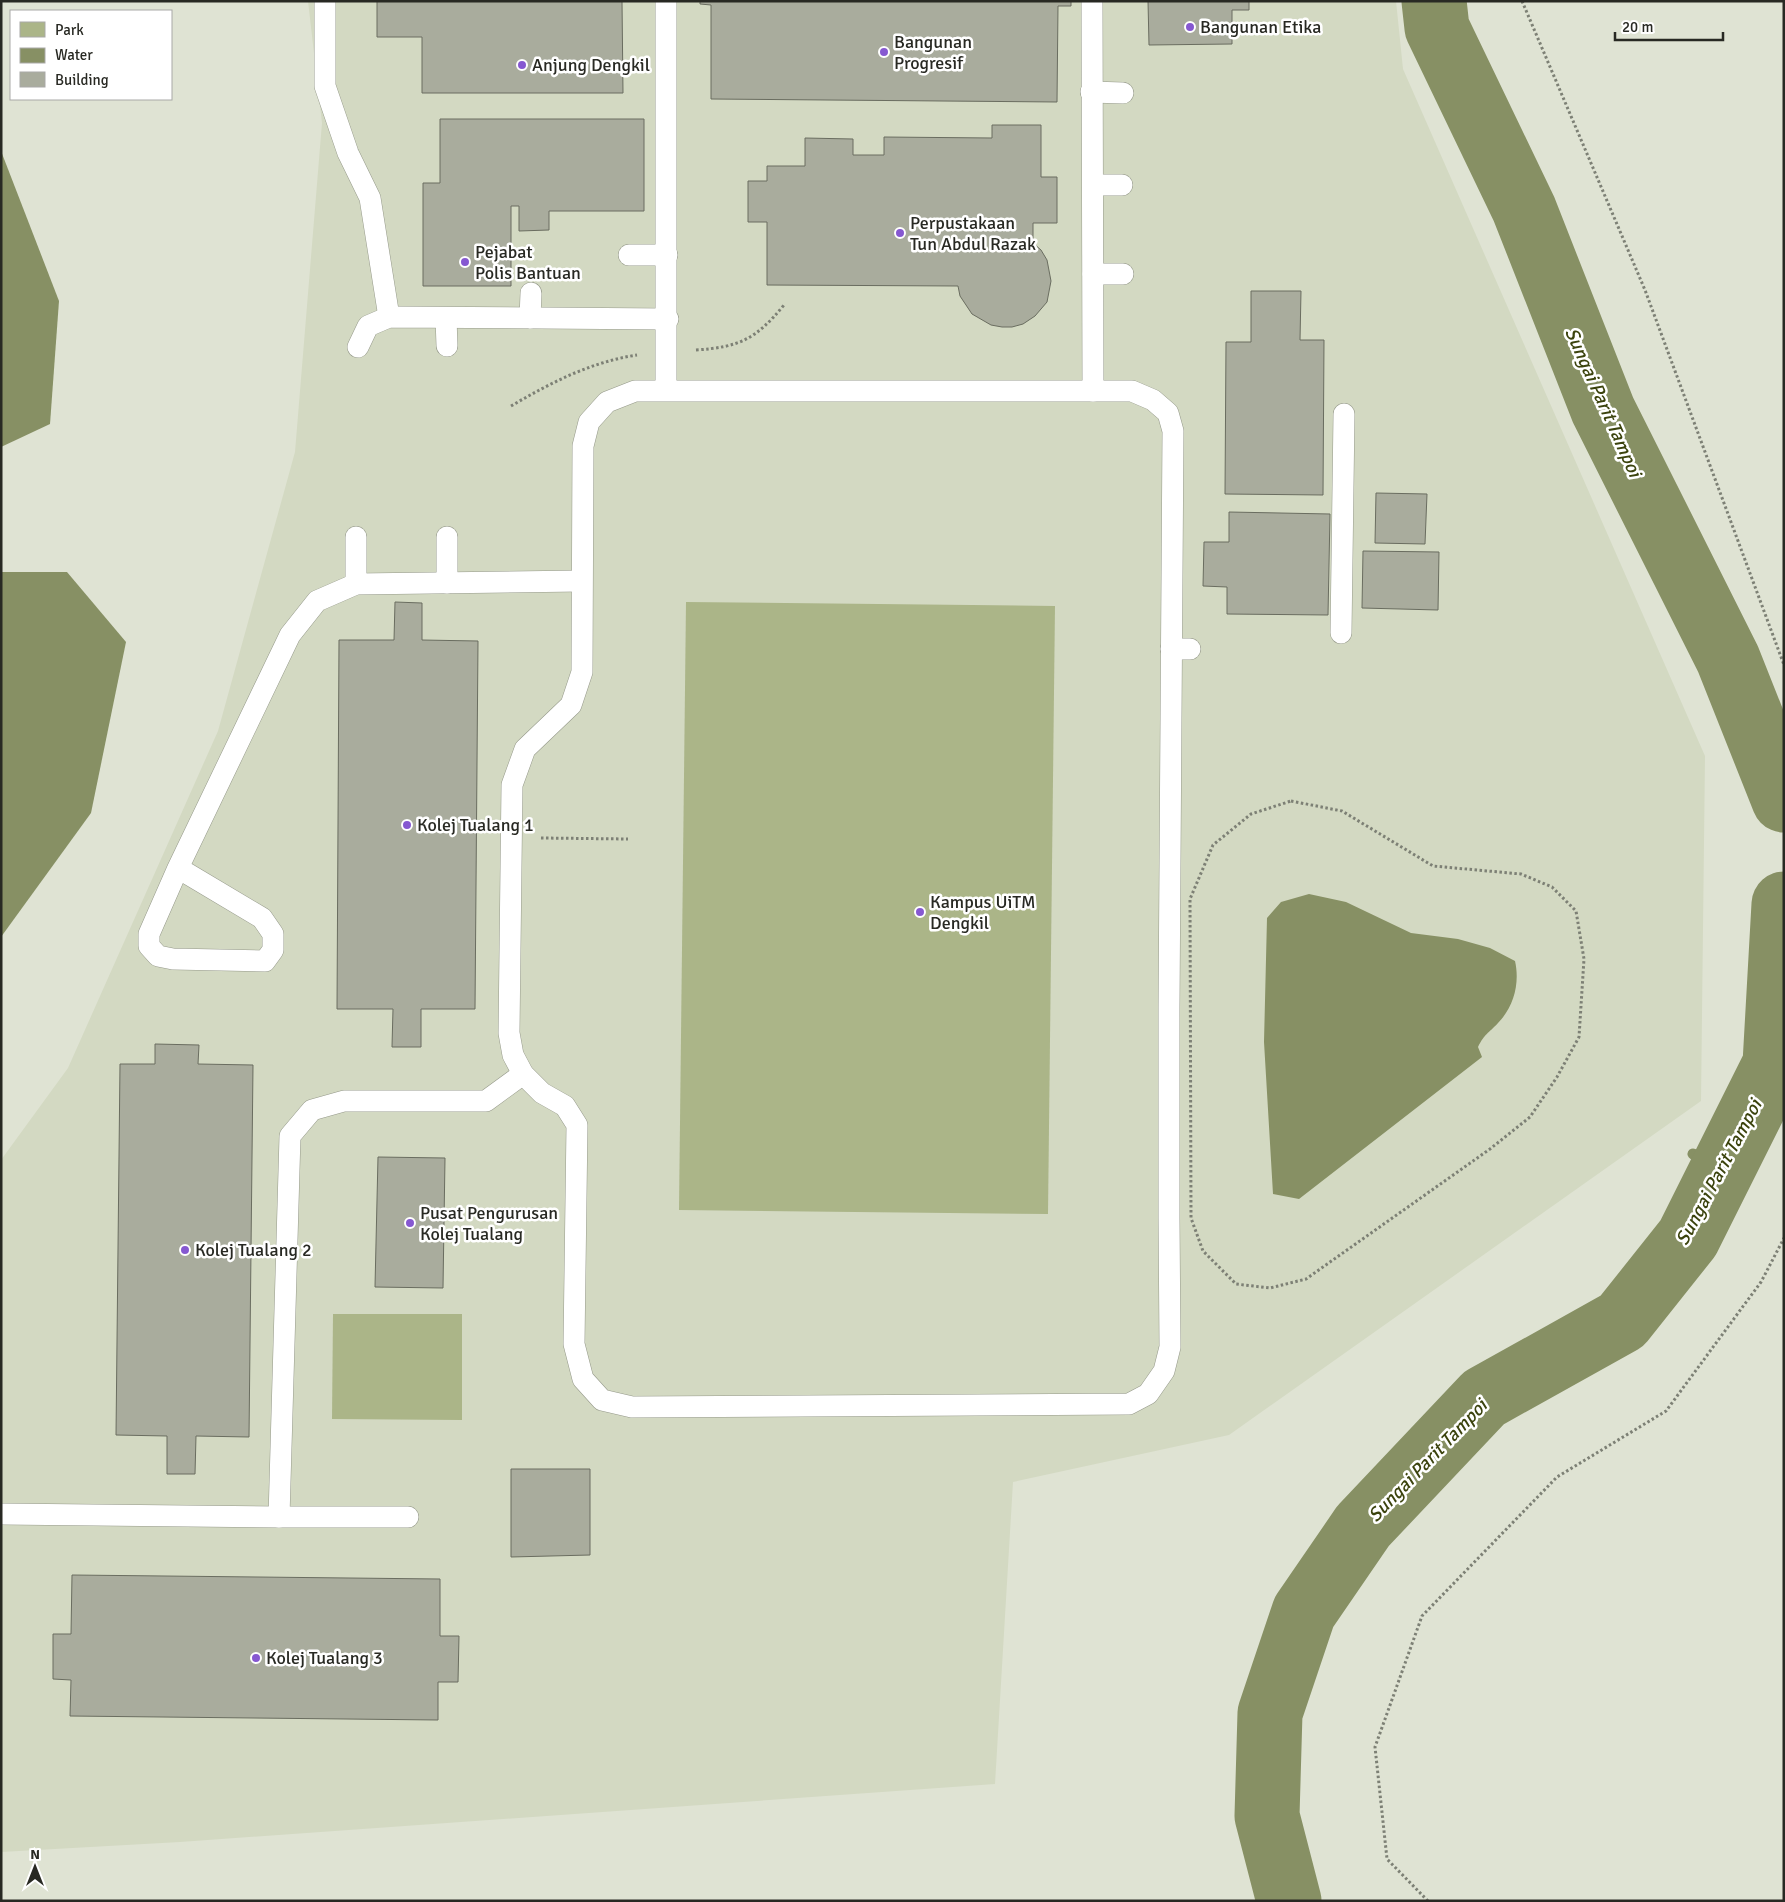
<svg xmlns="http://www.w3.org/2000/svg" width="1785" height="1902" font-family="Signika,sans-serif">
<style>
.built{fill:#d3d9c2}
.green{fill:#abb588}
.water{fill:#879064}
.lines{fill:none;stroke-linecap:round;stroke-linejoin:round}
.stream{stroke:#879064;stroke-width:11}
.river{stroke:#879064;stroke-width:65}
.building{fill:#a9ac9d;stroke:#6a6d60}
.lane-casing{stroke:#95998a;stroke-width:22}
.path{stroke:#7d8075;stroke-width:3;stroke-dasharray:2.5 2.5;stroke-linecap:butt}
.lane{stroke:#fff;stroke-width:21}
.poi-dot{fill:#8658d1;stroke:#fff;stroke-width:2}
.labels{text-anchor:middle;stroke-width:5;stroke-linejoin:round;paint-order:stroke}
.poi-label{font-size:18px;fill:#282923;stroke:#fff;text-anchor:start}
.water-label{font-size:19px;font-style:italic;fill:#3b430d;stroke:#fff}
</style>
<rect width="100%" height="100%" fill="#dfe3d3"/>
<polygon class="built" points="308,1 1396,1 1403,69 1705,756 1701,1101 1229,1435 1013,1482 995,1784 180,1842 1,1852 1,1160 68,1068 218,731 295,452 322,123"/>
<g class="green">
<polygon points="686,602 1055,606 1048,1214 679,1210"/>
<polygon points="333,1314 462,1314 462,1420 332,1419"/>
</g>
<g class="water">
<polygon points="1,151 59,301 50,424 1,447"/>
<polygon points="1,572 67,572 126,642 91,813 1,937"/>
<path d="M1309 894 1346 902 1411 933 1458 939 1490 948 1515 961C1520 983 1514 1007 1498 1023 1488 1034 1485 1033 1478 1047L1482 1057 1299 1199 1273 1194 1264 1042 1267 918 1281 902Z"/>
</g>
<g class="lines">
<polyline class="stream" points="1693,1154 1722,1168"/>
<g class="river">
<polyline points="1434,1 1437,28 1524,209 1603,410 1728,659 1784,800"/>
<polyline points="1289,1901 1267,1816 1270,1713 1304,1612 1363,1526 1484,1398 1622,1321 1688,1238 1775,1064 1784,904"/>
</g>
</g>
<g class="building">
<polygon points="377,1 622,1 623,93 422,93 422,37 377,37"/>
<polygon points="700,1 1071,1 1071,6 1058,6 1057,102 711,99 711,5 700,4"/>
<polygon points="1148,1 1249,1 1249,10 1232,10 1232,44 1149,45"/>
<polygon points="440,119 644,119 644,211 549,211 549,230 519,231 519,206 511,206 511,286 423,286 423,183 440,183"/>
<polygon points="992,125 1041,125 1041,177 1057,177 1057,223 1033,223 1033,243 1041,250 1047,260 1051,281 1047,302 1035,316 1023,324 1012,327 1002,327 991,325 972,314 960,296 958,286 767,285 767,222 748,222 748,181 767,181 767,166 805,166 805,138 853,139 853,155 884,155 884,137 992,138"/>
<polygon points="1251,291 1301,291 1300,340 1324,340 1323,495 1225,494 1226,342 1251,342"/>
<polygon points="1376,493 1427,494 1425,544 1375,543"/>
<polygon points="1229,512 1330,514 1328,615 1227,614 1227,587 1203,586 1204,542 1229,542"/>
<polygon points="1363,551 1439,552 1438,610 1362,608"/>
<polygon points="395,602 422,603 422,640 478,641 475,1009 421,1009 421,1047 392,1047 393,1009 337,1009 339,640 394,640"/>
<polygon points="155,1044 199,1045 198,1064 253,1065 249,1437 196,1436 195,1474 167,1474 167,1436 116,1435 120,1064 155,1064"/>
<polygon points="378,1157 445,1158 443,1288 375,1287"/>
<polygon points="511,1469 590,1469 590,1555 511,1557"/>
<polygon points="72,1575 440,1579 440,1636 459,1636 458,1682 438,1682 438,1720 70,1716 71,1680 53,1679 53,1634 71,1634"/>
</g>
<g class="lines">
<defs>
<g id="lane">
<polyline points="325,1 325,86 348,153 370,198 389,317"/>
<polyline points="666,1 666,391 635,391 607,402 589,422 583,446 582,672 571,705 525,749 512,785 509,1033 513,1055 523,1074 542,1093 565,1106 577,1125 574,1344 583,1379 602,1400 632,1407 1129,1404 1148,1394 1164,1371 1170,1347 1169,1218 1169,1007 1173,431 1168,413 1153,400 1132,391 666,391"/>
<polyline points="1092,1 1093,391"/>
<polyline points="1091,92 1123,93"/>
<polyline points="1093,185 1122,185"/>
<polyline points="629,255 667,255"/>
<polyline points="1093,274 1123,274"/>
<polyline points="446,318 447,346"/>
<polyline points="530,318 531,293"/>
<polyline points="358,347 368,326 389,317 668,319"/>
<polyline points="356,537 356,584"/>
<polyline points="447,537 447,583"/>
<polyline points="1341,633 1344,414"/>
<polyline points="1171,649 1190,649"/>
<polyline points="178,868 262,918 273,934 273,950 265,961 173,959 158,956 149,946 149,934 178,868 290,635 317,601 356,584 581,581"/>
<polyline points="1,1514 279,1517 408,1517"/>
<polyline points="279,1517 290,1136 312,1110 344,1101 486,1101 523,1074"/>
</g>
</defs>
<use href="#lane" class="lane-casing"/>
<g class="path">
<polyline points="1522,1 1645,290 1784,665"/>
<path d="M696 350C740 347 756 339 784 305"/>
<path d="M511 406C552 382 591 362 637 355"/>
<polygon points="1291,801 1342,811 1433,866 1521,874 1552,887 1576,911 1584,959 1579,1037 1557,1077 1530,1117 1490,1149 1306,1279 1270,1288 1236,1284 1203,1251 1191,1218 1190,899 1213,845 1251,814"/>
<polyline points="541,838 628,839"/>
<polyline points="1428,1901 1387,1859 1375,1747 1422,1616 1557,1477 1666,1411 1761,1282 1784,1238"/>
</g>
<use href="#lane" class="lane"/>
</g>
<g class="poi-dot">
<circle cx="1190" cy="27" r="5"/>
<circle cx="884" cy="52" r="5"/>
<circle cx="522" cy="65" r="5"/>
<circle cx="900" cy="233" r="5"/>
<circle cx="465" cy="262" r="5"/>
<circle cx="407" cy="825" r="5"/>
<circle cx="920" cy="912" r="5"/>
<circle cx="410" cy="1223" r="5"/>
<circle cx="185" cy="1250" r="5"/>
<circle cx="256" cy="1658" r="5"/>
</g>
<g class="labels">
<g class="poi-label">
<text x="1200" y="33">Bangunan Etika</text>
<text x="894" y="48">Bangunan<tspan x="894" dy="21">Progresif</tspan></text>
<text x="532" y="71">Anjung Dengkil</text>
<text x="910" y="229">Perpustakaan<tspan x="910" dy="21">Tun Abdul Razak</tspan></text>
<text x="475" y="258">Pejabat<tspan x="475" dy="21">Polis Bantuan</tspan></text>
<text x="417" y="831">Kolej Tualang 1</text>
<text x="930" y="908">Kampus UiTM<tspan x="930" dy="21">Dengkil</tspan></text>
<text x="420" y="1219">Pusat Pengurusan<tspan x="420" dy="21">Kolej Tualang</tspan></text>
<text x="195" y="1256">Kolej Tualang 2</text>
<text x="266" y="1664">Kolej Tualang 3</text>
</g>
<g class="water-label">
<text transform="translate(1604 402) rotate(66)" y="7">Sungai Parit Tampoi</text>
<text transform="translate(1718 1172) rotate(-62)" y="7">Sungai Parit Tampoi</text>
<text transform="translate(1427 1460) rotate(-46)" y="7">Sungai Parit Tampoi</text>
</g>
</g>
<rect width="1785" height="1902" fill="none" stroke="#282923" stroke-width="5"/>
<rect x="10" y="10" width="162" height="90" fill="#ffffff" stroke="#a9a9a7"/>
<rect x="20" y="22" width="25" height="15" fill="#abb588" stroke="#a9a9a7"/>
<text x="55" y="35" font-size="15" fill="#282923">Park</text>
<rect x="20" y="48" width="25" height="15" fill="#879064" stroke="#a9a9a7"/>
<text x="55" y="60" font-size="15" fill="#282923">Water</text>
<rect x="20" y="72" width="25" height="15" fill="#a9ac9d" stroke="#a9a9a7"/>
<text x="55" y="85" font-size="15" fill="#282923">Building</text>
<g transform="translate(35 1867)" stroke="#ffffff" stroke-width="4" paint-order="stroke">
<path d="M0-4L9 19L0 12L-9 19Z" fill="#282923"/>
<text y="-8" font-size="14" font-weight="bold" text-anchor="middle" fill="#282923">N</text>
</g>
<path d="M1615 32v8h108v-8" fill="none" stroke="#282923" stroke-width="2.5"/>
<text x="1622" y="32" font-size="15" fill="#282923" stroke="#ffffff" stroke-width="4" paint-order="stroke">20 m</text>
</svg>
